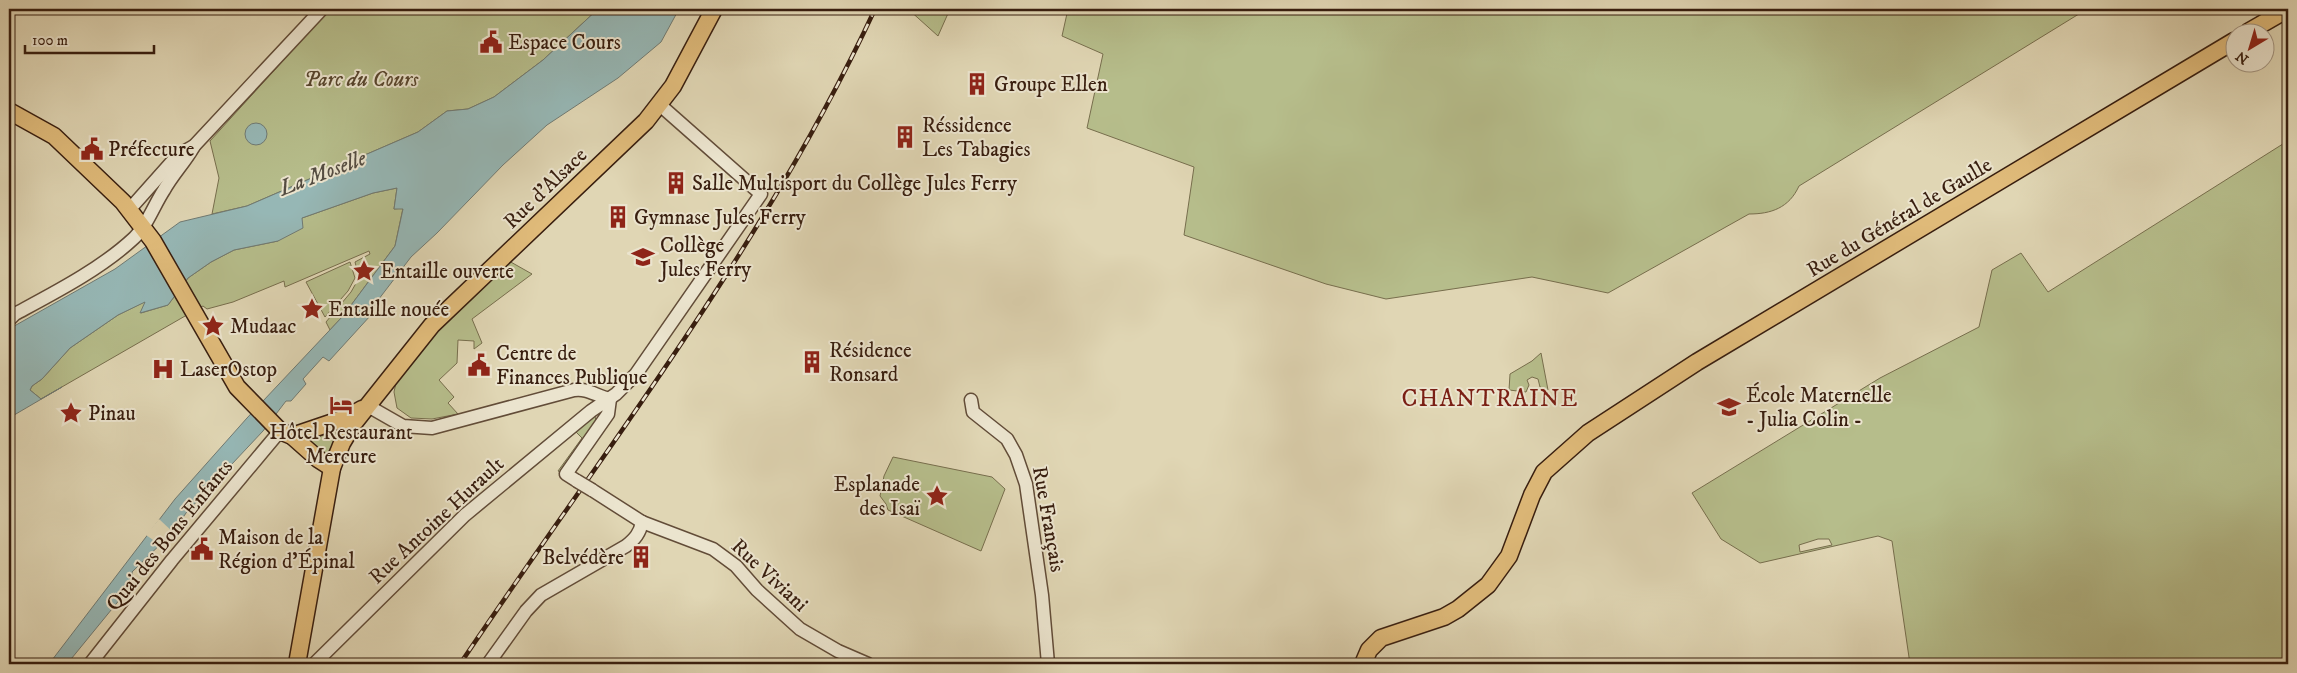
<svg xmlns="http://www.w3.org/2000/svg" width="2297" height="673" font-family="'IM FELL DW Pica',serif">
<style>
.green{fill:#b6bd8b;stroke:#776e4d;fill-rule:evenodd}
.water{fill:#96b7b5;stroke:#707a73}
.pier{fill:#e0d6b4}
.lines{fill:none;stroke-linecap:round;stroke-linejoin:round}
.minor-casing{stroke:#624c38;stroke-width:15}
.major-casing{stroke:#381e0f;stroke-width:19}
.minor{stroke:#ebe4ce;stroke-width:12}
.major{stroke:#e0bb7a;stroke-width:16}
.rail-casing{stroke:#381e0f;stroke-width:4.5}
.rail{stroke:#ebe4ce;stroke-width:2.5;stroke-dasharray:8;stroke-linecap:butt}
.minor-bridge-casing{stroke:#624c38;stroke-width:15;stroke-linecap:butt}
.minor-bridge{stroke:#ebe4ce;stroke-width:12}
.labels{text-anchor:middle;stroke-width:4;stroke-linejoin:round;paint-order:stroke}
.poi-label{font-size:21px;fill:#381e0f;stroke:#ebe4ce;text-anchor:start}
.park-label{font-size:21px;font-style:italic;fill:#58462e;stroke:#ebe4ce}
.street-label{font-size:21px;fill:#381e0f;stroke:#ebe4ce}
.water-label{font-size:22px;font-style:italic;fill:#544c41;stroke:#ebe4ce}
.quarter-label{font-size:24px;letter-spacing:1px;fill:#7a1f14;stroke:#ebe4ce}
</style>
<rect width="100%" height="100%" fill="#e0d6b4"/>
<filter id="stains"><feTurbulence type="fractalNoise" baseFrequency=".004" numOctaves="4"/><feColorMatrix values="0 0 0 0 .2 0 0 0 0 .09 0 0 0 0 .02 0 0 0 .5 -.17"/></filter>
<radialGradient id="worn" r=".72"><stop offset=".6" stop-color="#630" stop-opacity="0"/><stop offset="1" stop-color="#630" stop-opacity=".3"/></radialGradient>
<g class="green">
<polygon points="330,9 598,9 543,60 494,97 468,109 447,111 418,132 247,206 212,214 219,178 210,141"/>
<polygon points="908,9 950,9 938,36"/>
<path d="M1068 9H2087L1799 186C1789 208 1771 214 1749 214L1608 293 1532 277 1386 299 1326 284 1184 235 1194 167 1087 128 1103 54 1062 36Z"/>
<path d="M2286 142 2288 144V664H1910L1892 541 1878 536 1760 563 1721 539 1692 493 1880 378 1979 327 1992 270 2021 253 2048 292ZM1818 539H1829L1832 545 1800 552 1799 545Z"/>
<polygon points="397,188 394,209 403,208 395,246 343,316 330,330 326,322 351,292 359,278 355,262 370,254 369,251 285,287 284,281 233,302 207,309 203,306 199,308 41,399 30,390 32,386 42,379 70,348 118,315 146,301 141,313 168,305 188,278 211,262 234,250 278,241 302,218 373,193"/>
<polygon points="509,261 532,274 472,319 482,343 474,349 474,341 458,340 457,363 439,380 454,397 448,403 458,414 432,419 411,418 397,408 394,392 396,383 439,328"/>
<polygon points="350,262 355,278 348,291 325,317 306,282"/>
<polygon points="1541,353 1548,390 1540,387 1538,379 1532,377 1527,380 1529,385 1526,392 1509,390 1510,374 1532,361"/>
<polygon points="595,416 596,421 560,472 558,471 582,438 575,431"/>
<polygon points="334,432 337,434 337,437 327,454 310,441 311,439"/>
<polygon points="893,457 992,477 1005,489 981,551 888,510 886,504 880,496 884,476"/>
</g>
<g class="water">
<polygon points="598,9 679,9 661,42 618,78 547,125 503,165 437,233 411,257 372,308 371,315 329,361 323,357 303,379 306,384 291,401 286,401 263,431 186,513 174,531 132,572 134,582 67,664 49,664 175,499 247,418 343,316 395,246 403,209 394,209 397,188 373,193 302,218 303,228 278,241 234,250 211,262 188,278 168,305 140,313 145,302 118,315 70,348 42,379 32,386 30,390 41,399 62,387 9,418 9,329 115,269 180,222 247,206 418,132 447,111 468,109 494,97 543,60"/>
<circle cx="256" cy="134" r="11"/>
</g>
<polygon class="pier" points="159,519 175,534 163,547 146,535"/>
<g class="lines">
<defs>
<g id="minor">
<polyline points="129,210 178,155 194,146"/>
<path d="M9 320 15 314C54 293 101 269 134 238 147 226 154 205 164 190 173 174 185 162 194 146L322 9"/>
<polyline points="971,400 973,412 1007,439 1016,455 1026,484 1042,595 1048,664"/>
<path d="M368 406 403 426 432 428 574 390C588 388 596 396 610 399"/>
<polyline points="577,481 566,474 608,414 610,399"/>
<polyline points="592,490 642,522 713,549 736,566 757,590 800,629 838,651 868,664"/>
<polyline points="90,664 172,560 280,431"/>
<polyline points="314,664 465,515 591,411 616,394 636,374 761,194 660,105"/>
<path d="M488 664 526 611 541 595 626 546C635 539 640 533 642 522"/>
</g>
<g id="major">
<polyline points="2248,32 2288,9"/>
<polyline points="9,111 54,136 123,202 153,241 237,387 280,431 292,436 318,459 332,468"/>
<polyline points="292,436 348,417 362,409"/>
<polyline points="297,664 332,468 342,443 354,423 432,325 646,121 673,86 714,9"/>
<polyline points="1363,664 1369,650 1381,638 1444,617 1458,609 1488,585 1509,556 1532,495 1544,472 1588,433 1697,362 2234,41"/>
</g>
</defs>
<use href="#minor" class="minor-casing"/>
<use href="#major" class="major-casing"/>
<use href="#minor" class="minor"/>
<use href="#major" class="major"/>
<defs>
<path id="rail" d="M460 664C604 450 766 244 875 9"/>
</defs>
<use href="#rail" class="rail-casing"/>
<use href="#rail" class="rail"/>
<defs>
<polyline id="minor-bridge" points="577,481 592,490"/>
</defs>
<use href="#minor-bridge" class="minor-bridge-casing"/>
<use href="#minor-bridge" class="minor-bridge"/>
</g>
<defs>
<symbol id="civic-bare" viewBox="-9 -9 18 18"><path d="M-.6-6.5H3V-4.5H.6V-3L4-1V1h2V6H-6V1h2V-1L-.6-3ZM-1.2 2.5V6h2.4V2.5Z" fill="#8f2418" stroke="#ebe4ce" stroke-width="2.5" paint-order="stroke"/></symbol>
<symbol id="building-bare" viewBox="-9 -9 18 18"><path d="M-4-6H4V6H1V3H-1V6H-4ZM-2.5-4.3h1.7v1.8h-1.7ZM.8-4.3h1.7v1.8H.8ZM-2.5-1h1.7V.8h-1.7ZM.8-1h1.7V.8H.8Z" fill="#8f2418" stroke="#ebe4ce" stroke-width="2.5" paint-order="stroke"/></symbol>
<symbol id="school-bare" viewBox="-9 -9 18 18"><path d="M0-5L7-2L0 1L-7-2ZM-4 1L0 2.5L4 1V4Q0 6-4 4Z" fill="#8f2418" stroke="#ebe4ce" stroke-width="2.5" paint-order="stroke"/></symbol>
<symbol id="sight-bare" viewBox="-9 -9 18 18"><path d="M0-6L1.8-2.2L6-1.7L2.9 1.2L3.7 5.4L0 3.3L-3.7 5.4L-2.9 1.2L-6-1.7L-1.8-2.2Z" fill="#8f2418" stroke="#ebe4ce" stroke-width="2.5" paint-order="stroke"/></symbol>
<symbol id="hospital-bare" viewBox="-9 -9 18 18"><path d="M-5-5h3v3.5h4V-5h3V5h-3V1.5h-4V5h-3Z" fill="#8f2418" stroke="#ebe4ce" stroke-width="2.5" paint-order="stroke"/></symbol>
<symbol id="hotel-bare" viewBox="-9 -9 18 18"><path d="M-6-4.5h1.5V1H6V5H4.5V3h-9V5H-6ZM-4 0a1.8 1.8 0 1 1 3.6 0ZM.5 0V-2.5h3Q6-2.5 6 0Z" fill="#8f2418" stroke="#ebe4ce" stroke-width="2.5" paint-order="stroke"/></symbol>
</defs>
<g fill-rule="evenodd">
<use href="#civic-bare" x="475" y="26" width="32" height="32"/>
<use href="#building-bare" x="961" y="68" width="32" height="32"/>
<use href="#building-bare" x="889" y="121" width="32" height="32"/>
<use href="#civic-bare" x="76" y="133" width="32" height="32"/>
<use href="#building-bare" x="660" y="167" width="32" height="32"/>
<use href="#building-bare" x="602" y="201" width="32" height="32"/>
<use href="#school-bare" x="627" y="241" width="32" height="32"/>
<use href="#sight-bare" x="348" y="255" width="32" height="32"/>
<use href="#sight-bare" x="296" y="293" width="32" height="32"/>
<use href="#sight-bare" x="197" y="310" width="32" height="32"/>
<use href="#building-bare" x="796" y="346" width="32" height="32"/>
<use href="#civic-bare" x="463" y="349" width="32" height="32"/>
<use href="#hospital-bare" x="147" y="353" width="32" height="32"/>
<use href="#hotel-bare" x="325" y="389" width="32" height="32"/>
<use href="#school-bare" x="1713" y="391" width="32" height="32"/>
<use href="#sight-bare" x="55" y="397" width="32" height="32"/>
<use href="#sight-bare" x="921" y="480" width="32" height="32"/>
<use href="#civic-bare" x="186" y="533" width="32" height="32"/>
<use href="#building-bare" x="625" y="541" width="32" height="32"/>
</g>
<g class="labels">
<g class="poi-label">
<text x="508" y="49">Espace Cours</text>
<text x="994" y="91">Groupe Ellen</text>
<text x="922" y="132">Réssidence<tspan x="922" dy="24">Les Tabagies</tspan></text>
<text x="108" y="156">Préfecture</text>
<text x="692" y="190">Salle Multisport du Collège Jules Ferry</text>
<text x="634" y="224">Gymnase Jules Ferry</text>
<text x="660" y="252">Collège<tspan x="660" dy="24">Jules Ferry</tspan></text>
<text x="380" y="278">Entaille ouverte</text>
<text x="328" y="316">Entaille nouée</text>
<text x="230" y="333">Mudaac</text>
<text x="829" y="357">Résidence<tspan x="829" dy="24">Ronsard</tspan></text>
<text x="496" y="360">Centre de<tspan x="496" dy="24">Finances Publique</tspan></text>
<text x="180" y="376">LaserOstop</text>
<text x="1746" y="402">École Maternelle<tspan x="1746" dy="24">- Julia Colin -</tspan></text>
<text x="88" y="420">Pinau</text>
<text x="341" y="439" text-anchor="middle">Hôtel Restaurant<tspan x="341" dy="24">Mercure</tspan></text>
<text x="920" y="491" text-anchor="end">Esplanade<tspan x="920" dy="24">des Isaï</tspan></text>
<text x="218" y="544">Maison de la<tspan x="218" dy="24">Région d'Épinal</tspan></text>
<text x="624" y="564" text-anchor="end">Belvédère</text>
</g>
<g class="park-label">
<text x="361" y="86">Parc du Cours</text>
</g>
<g class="street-label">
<text transform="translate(545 188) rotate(-44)" y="7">Rue d'Alsace</text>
<text transform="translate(1899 217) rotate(-31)" y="7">Rue du Général de Gaulle</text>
<text transform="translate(1049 519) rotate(80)" y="7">Rue Français</text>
<text transform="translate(436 520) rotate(-43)" y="7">Rue Antoine Hurault</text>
<text transform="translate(169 535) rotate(-51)" y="7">Quai des Bons Enfants</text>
<text transform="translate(770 575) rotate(43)" y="7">Rue Viviani</text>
</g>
<g class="water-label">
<text transform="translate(322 172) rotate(-21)" y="8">La Moselle</text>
</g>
<g class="quarter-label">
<text x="1490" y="406">CHANTRAINE</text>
</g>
</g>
<rect width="2297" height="673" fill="none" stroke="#e0d6b4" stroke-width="30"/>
<rect x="10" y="10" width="2277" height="653" fill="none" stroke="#381e0f" stroke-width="2.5"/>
<rect x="15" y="15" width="2267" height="643" fill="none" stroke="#381e0f"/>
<g transform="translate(2250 48) rotate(218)"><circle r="24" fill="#ebe4ce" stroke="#a39582"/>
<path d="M0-4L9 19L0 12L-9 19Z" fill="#8f2418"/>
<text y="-8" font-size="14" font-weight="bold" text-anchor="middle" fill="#381e0f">N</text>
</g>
<path d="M25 45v8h129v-8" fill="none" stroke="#381e0f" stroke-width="2.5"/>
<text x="32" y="45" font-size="15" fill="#381e0f" stroke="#ebe4ce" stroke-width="4" paint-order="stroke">100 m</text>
<rect width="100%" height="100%" filter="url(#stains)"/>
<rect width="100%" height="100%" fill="url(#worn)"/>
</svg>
